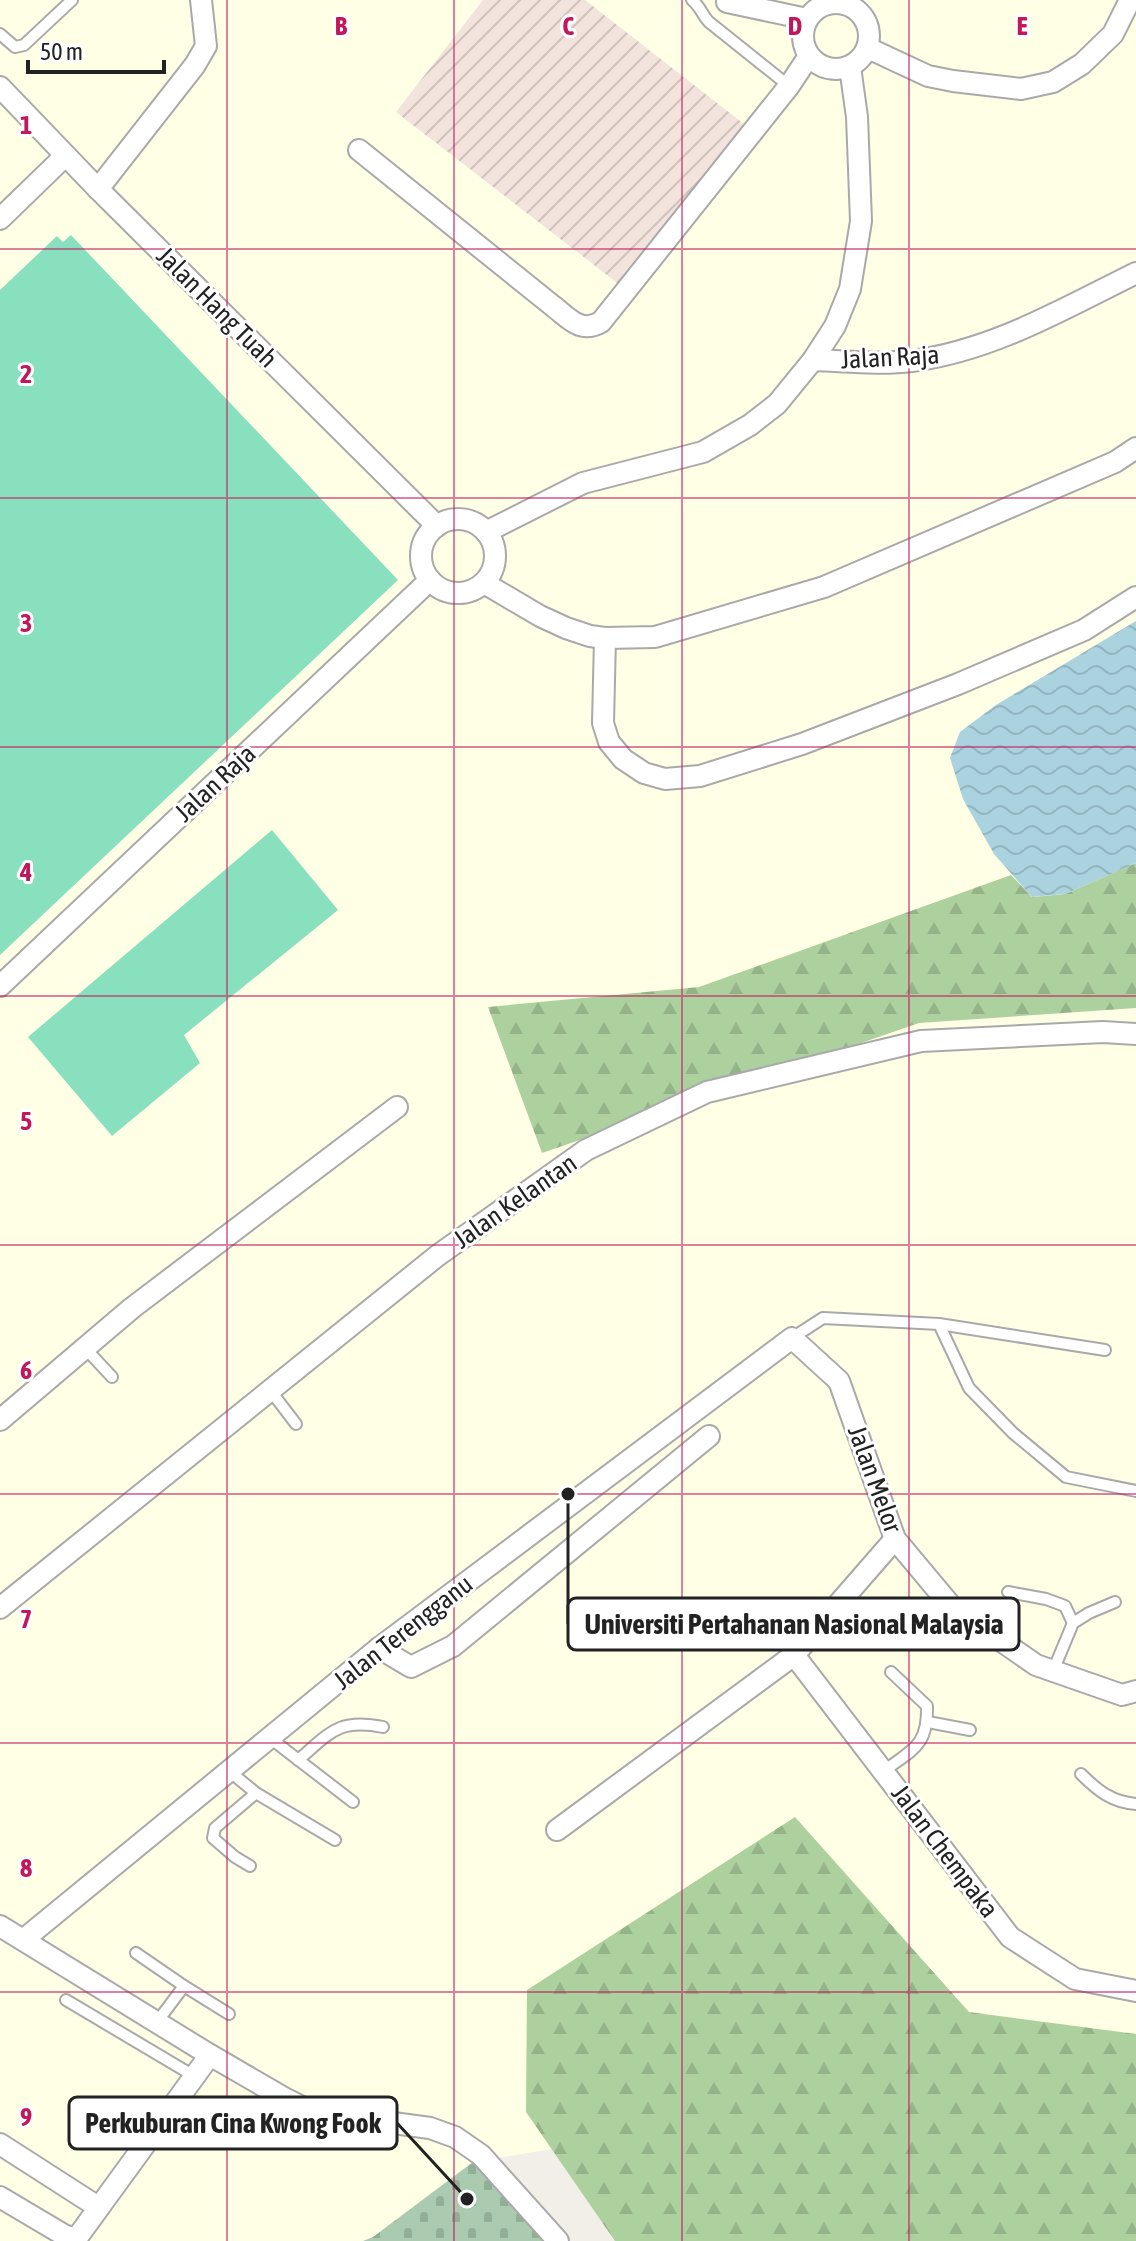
<svg xmlns="http://www.w3.org/2000/svg" width="1136" height="2241" font-family="'Asap Condensed',sans-serif">
<style>
.education{fill:#ffffe5}
.military{fill:url(#military-furrows)}
.forest{fill:url(#forest-firs)}
.cemetery{fill:url(#cemetery-stones)}
.pitch{fill:#88e0be}
.water{fill:url(#water-waves)}
.lines{fill:none;stroke-linecap:round;stroke-linejoin:round}
.service-casing{stroke:#a9a9a9;stroke-width:14}
.minor-casing{stroke:#a9a9a9;stroke-width:24}
.service{stroke:#fff;stroke-width:10}
.minor{stroke:#fff;stroke-width:20}
.grid{fill:none;stroke:#c2185b;stroke-width:2;stroke-opacity:0.55}
.labels{text-anchor:middle;stroke-width:6;stroke-linejoin:round;paint-order:stroke}
.street-label{font-size:26px;fill:#222;stroke:#fff}
.grid-label{font-size:26px;text-anchor:middle;font-weight:bold;fill:#c2185b;stroke:#fff;stroke-width:6;stroke-linejoin:round;paint-order:stroke}
.leader{fill:none;stroke:#222;stroke-width:3}
.callout-dot{fill:#222;stroke:#fff;stroke-width:3}
.callout{fill:#fff;stroke:#222;stroke-width:3}
.callout-label{font-size:28px;text-anchor:middle;font-weight:bold;fill:#222}
</style>
<defs>
<pattern id="military-furrows" width="10" height="10" patternUnits="userSpaceOnUse" patternTransform="scale(2)"><rect width="10" height="10" fill="#f3e3dd"/><path d="M-1 1l2-2M0 10L10 0M9 11l2-2" fill="none" stroke="#d0c2bd"/></pattern>
<pattern id="forest-firs" width="22" height="20" patternUnits="userSpaceOnUse" patternTransform="scale(2)"><rect width="22" height="20" fill="#add19e"/><path d="M5 1l3.5 6h-7zM16 11l3.5 6h-7z" fill="#95b388"/></pattern>
<pattern id="cemetery-stones" width="16" height="16" patternUnits="userSpaceOnUse" patternTransform="scale(2)"><rect width="16" height="16" fill="#aacbaf"/><path d="M2 7V4a2 2 0 0 1 4 0v3zM10 15v-3a2 2 0 0 1 4 0v3z" fill="#92ae96"/></pattern>
<pattern id="water-waves" width="16" height="10" patternUnits="userSpaceOnUse" patternTransform="scale(2)"><rect width="16" height="10" fill="#aad3df"/><path d="M0 5q4-4 8 0t8 0" fill="none" stroke="#92b5bf"/></pattern>
</defs>
<rect width="100%" height="100%" fill="#f2efe9"/>
<polygon class="education" points="0,0 1136,0 1136,621 996,705 960,732 950,758 1065,894 1136,863 1136,2152 899,2091 474,2162 373,2237 363,2241 0,2241"/>
<polygon class="military" points="483,0 585,0 749,128 625,289 396,112"/>
<g class="forest">
<polygon points="1136,863 1136,1008 919,1023 542,1153 488,1007 699,987 1011,875 1032,897 1065,894"/>
<polygon points="795,1817 969,2012 1136,2034 1136,2241 615,2241 526,2112 527,1990"/>
</g>
<polygon class="cemetery" points="473,2162 551,2241 363,2241 373,2237"/>
<g class="pitch">
<polygon points="71,235 398,580 0,955 0,290 57,236 63,242"/>
<polygon points="272,830 338,910 184,1035 200,1063 112,1136 28,1037"/>
</g>
<polygon class="water" points="1136,621 1136,863 1065,894 1032,897 994,854 963,799 950,758 960,732 996,705"/>
<g class="lines">
<defs>
<g id="service">
<path d="M692 0C701 7 702 15 709 22L789 86"/>
<polyline points="0,34 15,47 24,45 72,0"/>
<polyline points="939,1324 969,1388 1013,1433 1066,1477 1136,1491"/>
<polyline points="792,1338 823,1318 939,1324 1105,1350"/>
<polyline points="85,1348 112,1377"/>
<polyline points="270,1390 296,1424"/>
<polyline points="1008,1592 1046,1599 1065,1606 1073,1623"/>
<polyline points="1053,1671 1073,1623 1089,1613 1115,1602"/>
<polyline points="928,1722 970,1730"/>
<polyline points="270,1738 353,1802"/>
<path d="M298 1760C330 1733 338 1718 383 1727"/>
<polyline points="229,1771 256,1793 335,1840"/>
<path d="M884 1771C913 1749 928 1746 927 1706L891 1672"/>
<path d="M1081 1774C1098 1791 1112 1802 1136 1804"/>
<polyline points="250,1866 235,1857 213,1838 215,1828 256,1793"/>
<polyline points="136,1953 184,1986"/>
<polyline points="66,2000 194,2076"/>
<polyline points="157,2022 184,1986 229,2014"/>
</g>
<g id="minor">
<polyline points="727,2 807,19"/>
<circle cx="836" cy="36" r="33"/>
<polyline points="868,48 928,76 953,81 1021,89 1053,82 1082,64 1113,34 1130,0"/>
<polyline points="0,87 98,189 437,526"/>
<path d="M359 150 553 306C569 318 580 334 601 322L789 86 809 56"/>
<polyline points="98,189 195,65 206,46 201,0"/>
<polyline points="0,219 65,156"/>
<path d="M813 360C845 361 880 365 912 361 992 351 1065 308 1136 273"/>
<circle cx="458" cy="556" r="37"/>
<polyline points="486,532 583,483 703,452 750,425 777,404 813,360 835,326 850,289 861,221 857,117 850,67"/>
<polyline points="484,583 540,616 566,628 590,636 605,638 655,637 824,587 1115,462 1136,448"/>
<polyline points="605,638 603,723 609,742 623,759 644,773 665,779 700,776 802,744 958,684 1084,630 1136,597"/>
<polyline points="0,986 430,580"/>
<polyline points="0,1420 132,1308 397,1107"/>
<polyline points="0,1608 437,1256 586,1150 707,1092 921,1041 1103,1032 1136,1034"/>
<polyline points="379,1648 411,1667 453,1646 709,1436"/>
<polyline points="794,1655 1010,1937 1075,1979 1136,1991"/>
<polyline points="557,1830 794,1655 895,1539"/>
<polyline points="0,1926 210,2055 284,2098 312,2112 430,2128 455,2137 481,2155 558,2241"/>
<polyline points="23,1940 379,1648 792,1338 839,1381 895,1539 951,1606 1036,1665 1122,1695 1136,1691"/>
<polyline points="0,2144 98,2207"/>
<polyline points="0,2197 64,2235 72,2238 79,2235 210,2055"/>
</g>
</defs>
<use href="#service" class="service-casing"/>
<use href="#minor" class="minor-casing"/>
<use href="#service" class="service"/>
<use href="#minor" class="minor"/>
</g>
<path class="grid" d="M227 0V2241M454 0V2241M682 0V2241M909 0V2241M0 249H1136M0 498H1136M0 747H1136M0 996H1136M0 1245H1136M0 1494H1136M0 1743H1136M0 1992H1136"/>
<g class="labels">
<g class="street-label">
<text transform="translate(217 307) rotate(45)" y="9">Jalan Hang Tuah</text>
<text transform="translate(890 357) rotate(-3)" y="9">Jalan Raja</text>
<text transform="translate(215 783) rotate(-43)" y="9">Jalan Raja</text>
<text transform="translate(515 1201) rotate(-35)" y="9">Jalan Kelantan</text>
<text transform="translate(875 1479) rotate(70)" y="9">Jalan Melor</text>
<text transform="translate(403 1632) rotate(-38)" y="9">Jalan Terengganu</text>
<text transform="translate(945 1851) rotate(53)" y="9">Jalan Chempaka</text>
</g>
</g>
<g class="grid-label">
<text x="341" y="35">B</text>
<text x="568" y="35">C</text>
<text x="795" y="35">D</text>
<text x="1022" y="35">E</text>
<text x="26" y="134">1</text>
<text x="26" y="383">2</text>
<text x="26" y="632">3</text>
<text x="26" y="881">4</text>
<text x="26" y="1130">5</text>
<text x="26" y="1379">6</text>
<text x="26" y="1628">7</text>
<text x="26" y="1877">8</text>
<text x="26" y="2126">9</text>
</g>
<path class="leader" d="M568 1494L568 1624M467 2199L397 2123"/>
<g class="callout-dot">
<circle cx="568" cy="1494" r="8"/>
<circle cx="467" cy="2199" r="8"/>
</g>
<g class="callout">
<rect x="568" y="1598" width="451" height="52" rx="8"/>
<rect x="69" y="2097" width="328" height="52" rx="8"/>
</g>
<g class="callout-label">
<text x="794" y="1634">Universiti Pertahanan Nasional Malaysia</text>
<text x="233" y="2133">Perkuburan Cina Kwong Fook</text>
</g>
<path d="M28 60v12h136v-12" fill="none" stroke="#222222" stroke-width="4"/>
<text x="40" y="60" font-size="24" fill="#222222" stroke="#ffffff" stroke-width="6" paint-order="stroke">50 m</text>
</svg>
